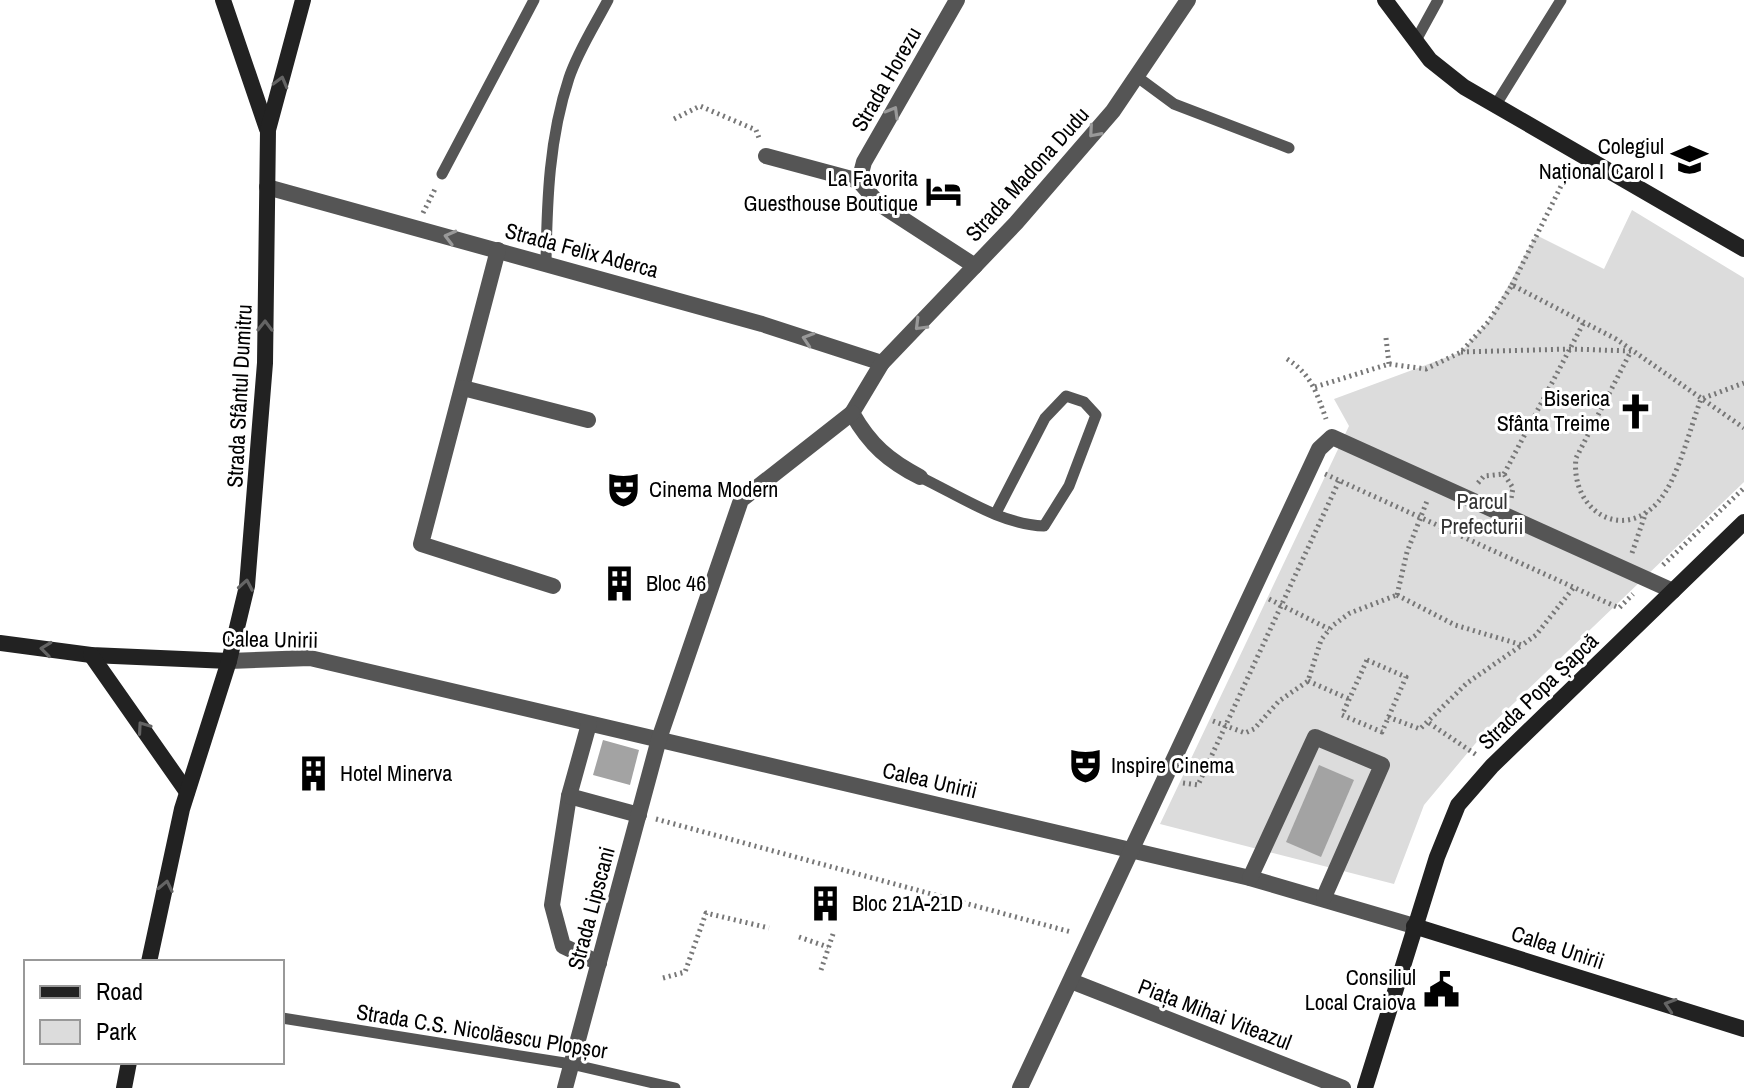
<svg xmlns="http://www.w3.org/2000/svg" width="1744" height="1088" font-family="'Archivo Narrow',sans-serif">
<style>
.green{fill:#dcdcdc}
.water{fill:#a3a3a3}
.lines{fill:none;stroke-linecap:round;stroke-linejoin:round}
.path{stroke:#777;stroke-width:5;stroke-dasharray:2 4;stroke-linecap:butt}
.lane{stroke:#555;stroke-width:11}
.street{stroke:#555;stroke-width:16}
.secondary{stroke:#222;stroke-width:16}
.oneway{stroke:#646464}
.oneway2{stroke:#999}
.labels{text-anchor:middle;stroke-width:6;stroke-linejoin:round;paint-order:stroke}
.street-label{font-size:22px;fill:#000;stroke:#fff}
.poi-label{font-size:22px;fill:#000;stroke:#fff;text-anchor:start}
.park-label{font-size:22px;fill:#333;stroke:#fff}
</style>
<rect width="100%" height="100%" fill="#fff"/>
<polygon class="green" points="1632,210 1744,278 1744,482 1490,726 1424,805 1394,884 1160,824 1349,426 1334,399 1461,352 1489,321 1536,235 1604,269"/>
<g class="water">
<polygon points="603,740 639,750 630,785 593,775"/>
<polygon points="1319,765 1354,780 1321,857 1286,842"/>
</g>
<g class="lines">
<g class="path">
<polyline points="674,119 700,106 756,130 759,138"/>
<polyline points="423,213 435,189"/>
<polyline points="1512,285 1570,168"/>
<polyline points="1386,338 1389,364"/>
<path d="M1461 352 1570 349 1631 351 1576 458C1570 510 1622 543 1658 502 1678 480 1690 428 1701 399L1744 383"/>
<path d="M1287 359C1311 374 1317 393 1326 419"/>
<polyline points="1315,387 1389,364 1426,369 1461,352 1489,321 1512,285 1616,339 1744,428"/>
<polyline points="1325,474 1619,608 1633,594"/>
<polyline points="1504,474 1584,322"/>
<polyline points="1478,483 1484,476 1504,474 1513,488 1511,499"/>
<polyline points="1632,553 1646,512"/>
<polyline points="1663,565 1744,488"/>
<polyline points="1397,595 1455,625 1522,645 1536,635 1574,587"/>
<polyline points="1397,595 1407,552 1427,501"/>
<polyline points="1269,599 1329,629"/>
<polygon points="1367,660 1406,677 1382,732 1342,715"/>
<polyline points="1308,681 1349,699"/>
<polyline points="1388,717 1420,729 1467,683 1522,645"/>
<polyline points="1213,721 1245,733 1254,729 1279,701 1308,681 1321,640 1332,626 1350,613 1397,595"/>
<polyline points="1429,723 1478,756"/>
<polyline points="1183,783 1198,785 1339,481"/>
<polyline points="656,819 1071,932"/>
<polyline points="799,937 828,947"/>
<polyline points="821,970 834,931"/>
<polyline points="663,978 685,972 706,913 769,928"/>
</g>
<g class="lane">
<polyline points="1415,42 1438,0"/>
<polyline points="1136,76 1174,104 1289,148"/>
<polyline points="1495,106 1561,0"/>
<polyline points="442,174 534,0"/>
<path d="M546 263C547 200 549 138 569 78 578 51 595 25 608 0"/>
<path d="M920 477C958 495 1002 525 1044 526L1069 486 1096 415 1084 402 1066 396 1045 418 996 513"/>
<polyline points="282,1018 571,1064 675,1088"/>
</g>
<g class="street">
<polyline points="766,156 859,181 878,203 975,266"/>
<polyline points="859,181 864,162 957,0"/>
<polyline points="267,187 762,324 882,363"/>
<polyline points="498,250 421,544 553,586"/>
<polyline points="463,388 588,420"/>
<path d="M920 477C889 461 870 445 852 413L882 363 1016 223 1113 111 1188 0"/>
<polyline points="229,661 310,658 1250,878 1414,926"/>
<polyline points="589,724 569,796 552,905 563,946 599,963"/>
<polyline points="569,796 639,815"/>
<polyline points="1250,878 1315,737 1382,765 1324,897"/>
<polyline points="1071,981 1343,1088"/>
<polyline points="565,1088 659,739 741,500 852,413"/>
<polyline points="1020,1088 1319,449 1332,437 1673,591"/>
</g>
<g class="secondary">
<polyline points="223,0 267,129"/>
<polyline points="1385,0 1430,60 1464,87 1744,249"/>
<polyline points="0,643 91,655 229,661"/>
<polyline points="91,655 187,792"/>
<polyline points="1414,926 1744,1029"/>
<polyline points="149,962 182,809 229,661 247,586 265,363 268,130 303,0"/>
<polyline points="124,1088 129,1062"/>
<polyline points="1365,1088 1437,857 1458,805 1492,766 1744,522"/>
</g>
</g>
<defs><path id="oneway-chevron" d="M-2-3.5L2.5 0L-2 3.5" fill="none" stroke-width="1.6" stroke-linecap="round" stroke-linejoin="round" transform="scale(2)"/></defs>
<g class="oneway">
<use href="#oneway-chevron" transform="translate(281 82) rotate(-75)"/>
<use href="#oneway-chevron" transform="translate(265 326) rotate(-89)"/>
<use href="#oneway-chevron" transform="translate(246 585) rotate(-80)"/>
<use href="#oneway-chevron" transform="translate(46 649) rotate(-173)"/>
<use href="#oneway-chevron" transform="translate(143 727) rotate(-125)"/>
<use href="#oneway-chevron" transform="translate(166 886) rotate(-78)"/>
<use href="#oneway-chevron" transform="translate(1670 1005) rotate(-162)"/>
</g>
<g class="oneway2">
<use href="#oneway-chevron" transform="translate(893 112) rotate(-60)"/>
<use href="#oneway-chevron" transform="translate(1094 132) rotate(131)"/>
<use href="#oneway-chevron" transform="translate(450 237) rotate(-165)"/>
<use href="#oneway-chevron" transform="translate(920 325) rotate(135)"/>
<use href="#oneway-chevron" transform="translate(808 339) rotate(-162)"/>
</g>
<defs>
<symbol id="school-bare" viewBox="-9 -9 18 18"><path d="M0-5L7-2L0 1L-7-2ZM-4 1L0 2.5L4 1V4Q0 6-4 4Z" fill="#000" stroke="#fff" stroke-width="2.5" paint-order="stroke"/></symbol>
<symbol id="hotel-bare" viewBox="-9 -9 18 18"><path d="M-6-4.5h1.5V1H6V5H4.5V3h-9V5H-6ZM-4 0a1.8 1.8 0 1 1 3.6 0ZM.5 0V-2.5h3Q6-2.5 6 0Z" fill="#000" stroke="#fff" stroke-width="2.5" paint-order="stroke"/></symbol>
<symbol id="church-bare" viewBox="-9 -9 18 18"><path d="M-1.2-6h2.4v3.5h3.3v2.4h-3.3V6h-2.4V-.1h-3.3v-2.4h3.3Z" fill="#000" stroke="#fff" stroke-width="2.5" paint-order="stroke"/></symbol>
<symbol id="theatre-bare" viewBox="-9 -9 18 18"><path d="M-5-5.5Q0-4 5-5.5V0Q5 5 0 6Q-5 5-5 0ZM-3.3-2.5H-1v1.5H-3.3ZM1-2.5H3.3v1.5H1ZM-2.8 1Q0 5.5 2.8 1Z" fill="#000" stroke="#fff" stroke-width="2.5" paint-order="stroke"/></symbol>
<symbol id="building-bare" viewBox="-9 -9 18 18"><path d="M-4-6H4V6H1V3H-1V6H-4ZM-2.5-4.3h1.7v1.8h-1.7ZM.8-4.3h1.7v1.8H.8ZM-2.5-1h1.7V.8h-1.7ZM.8-1h1.7V.8H.8Z" fill="#000" stroke="#fff" stroke-width="2.5" paint-order="stroke"/></symbol>
<symbol id="civic-bare" viewBox="-9 -9 18 18"><path d="M-.6-6.5H3V-4.5H.6V-3L4-1V1h2V6H-6V1h2V-1L-.6-3ZM-1.2 2.5V6h2.4V2.5Z" fill="#000" stroke="#fff" stroke-width="2.5" paint-order="stroke"/></symbol>
</defs>
<g fill-rule="evenodd">
<use href="#school-bare" x="1664" y="134" width="51" height="51"/>
<use href="#hotel-bare" x="918" y="166" width="51" height="51"/>
<use href="#church-bare" x="1610" y="386" width="51" height="51"/>
<use href="#theatre-bare" x="598" y="464" width="51" height="51"/>
<use href="#building-bare" x="594" y="558" width="51" height="51"/>
<use href="#theatre-bare" x="1060" y="740" width="51" height="51"/>
<use href="#building-bare" x="288" y="748" width="51" height="51"/>
<use href="#building-bare" x="800" y="878" width="51" height="51"/>
<use href="#civic-bare" x="1416" y="964" width="51" height="51"/>
</g>
<g class="labels">
<g class="street-label">
<text transform="translate(886 79) rotate(-60)" y="8">Strada Horezu</text>
<text transform="translate(1027 174) rotate(-48)" y="8">Strada Madona Dudu</text>
<text transform="translate(582 250) rotate(15)" y="8">Strada Felix Aderca</text>
<text transform="translate(239 396) rotate(-87)" y="8">Strada Sfântul Dumitru</text>
<text transform="translate(270 639) rotate(1)" y="8">Calea Unirii</text>
<text transform="translate(1538 691) rotate(-44)" y="8">Strada Popa Șapcă</text>
<text transform="translate(930 780) rotate(13)" y="8">Calea Unirii</text>
<text transform="translate(591 908) rotate(-75)" y="8">Strada Lipscani</text>
<text transform="translate(1558 947) rotate(18)" y="8">Calea Unirii</text>
<text transform="translate(1215 1014) rotate(21)" y="8">Piața Mihai Viteazul</text>
<text transform="translate(482 1031) rotate(9)" y="8">Strada C.S. Nicolăescu Plopșor</text>
</g>
<g class="poi-label">
<text x="1664" y="154" text-anchor="end">Colegiul<tspan x="1664" dy="25">Național Carol I</tspan></text>
<text x="918" y="186" text-anchor="end">La Favorita<tspan x="918" dy="25">Guesthouse Boutique</tspan></text>
<text x="1610" y="406" text-anchor="end">Biserica<tspan x="1610" dy="25">Sfânta Treime</tspan></text>
<text x="649" y="497">Cinema Modern</text>
<text x="646" y="591">Bloc 46</text>
<text x="1111" y="773">Inspire Cinema</text>
<text x="340" y="781">Hotel Minerva</text>
<text x="852" y="911">Bloc 21A-21D</text>
<text x="1416" y="985" text-anchor="end">Consiliul<tspan x="1416" dy="25">Local Craiova</tspan></text>
</g>
<g class="park-label">
<text x="1482" y="509">Parcul<tspan x="1482" dy="25">Prefecturii</tspan></text>
</g>
</g>
<rect x="24" y="960" width="260" height="104" fill="#ffffff" stroke="#999999" stroke-width="2"/>
<rect x="40" y="986" width="40" height="12" fill="#222222" stroke="#999999" stroke-width="2"/>
<text x="96" y="1000" font-size="24" fill="#000000">Road</text>
<rect x="40" y="1020" width="40" height="24" fill="#dcdcdc" stroke="#999999" stroke-width="2"/>
<text x="96" y="1040" font-size="24" fill="#000000">Park</text>
</svg>
